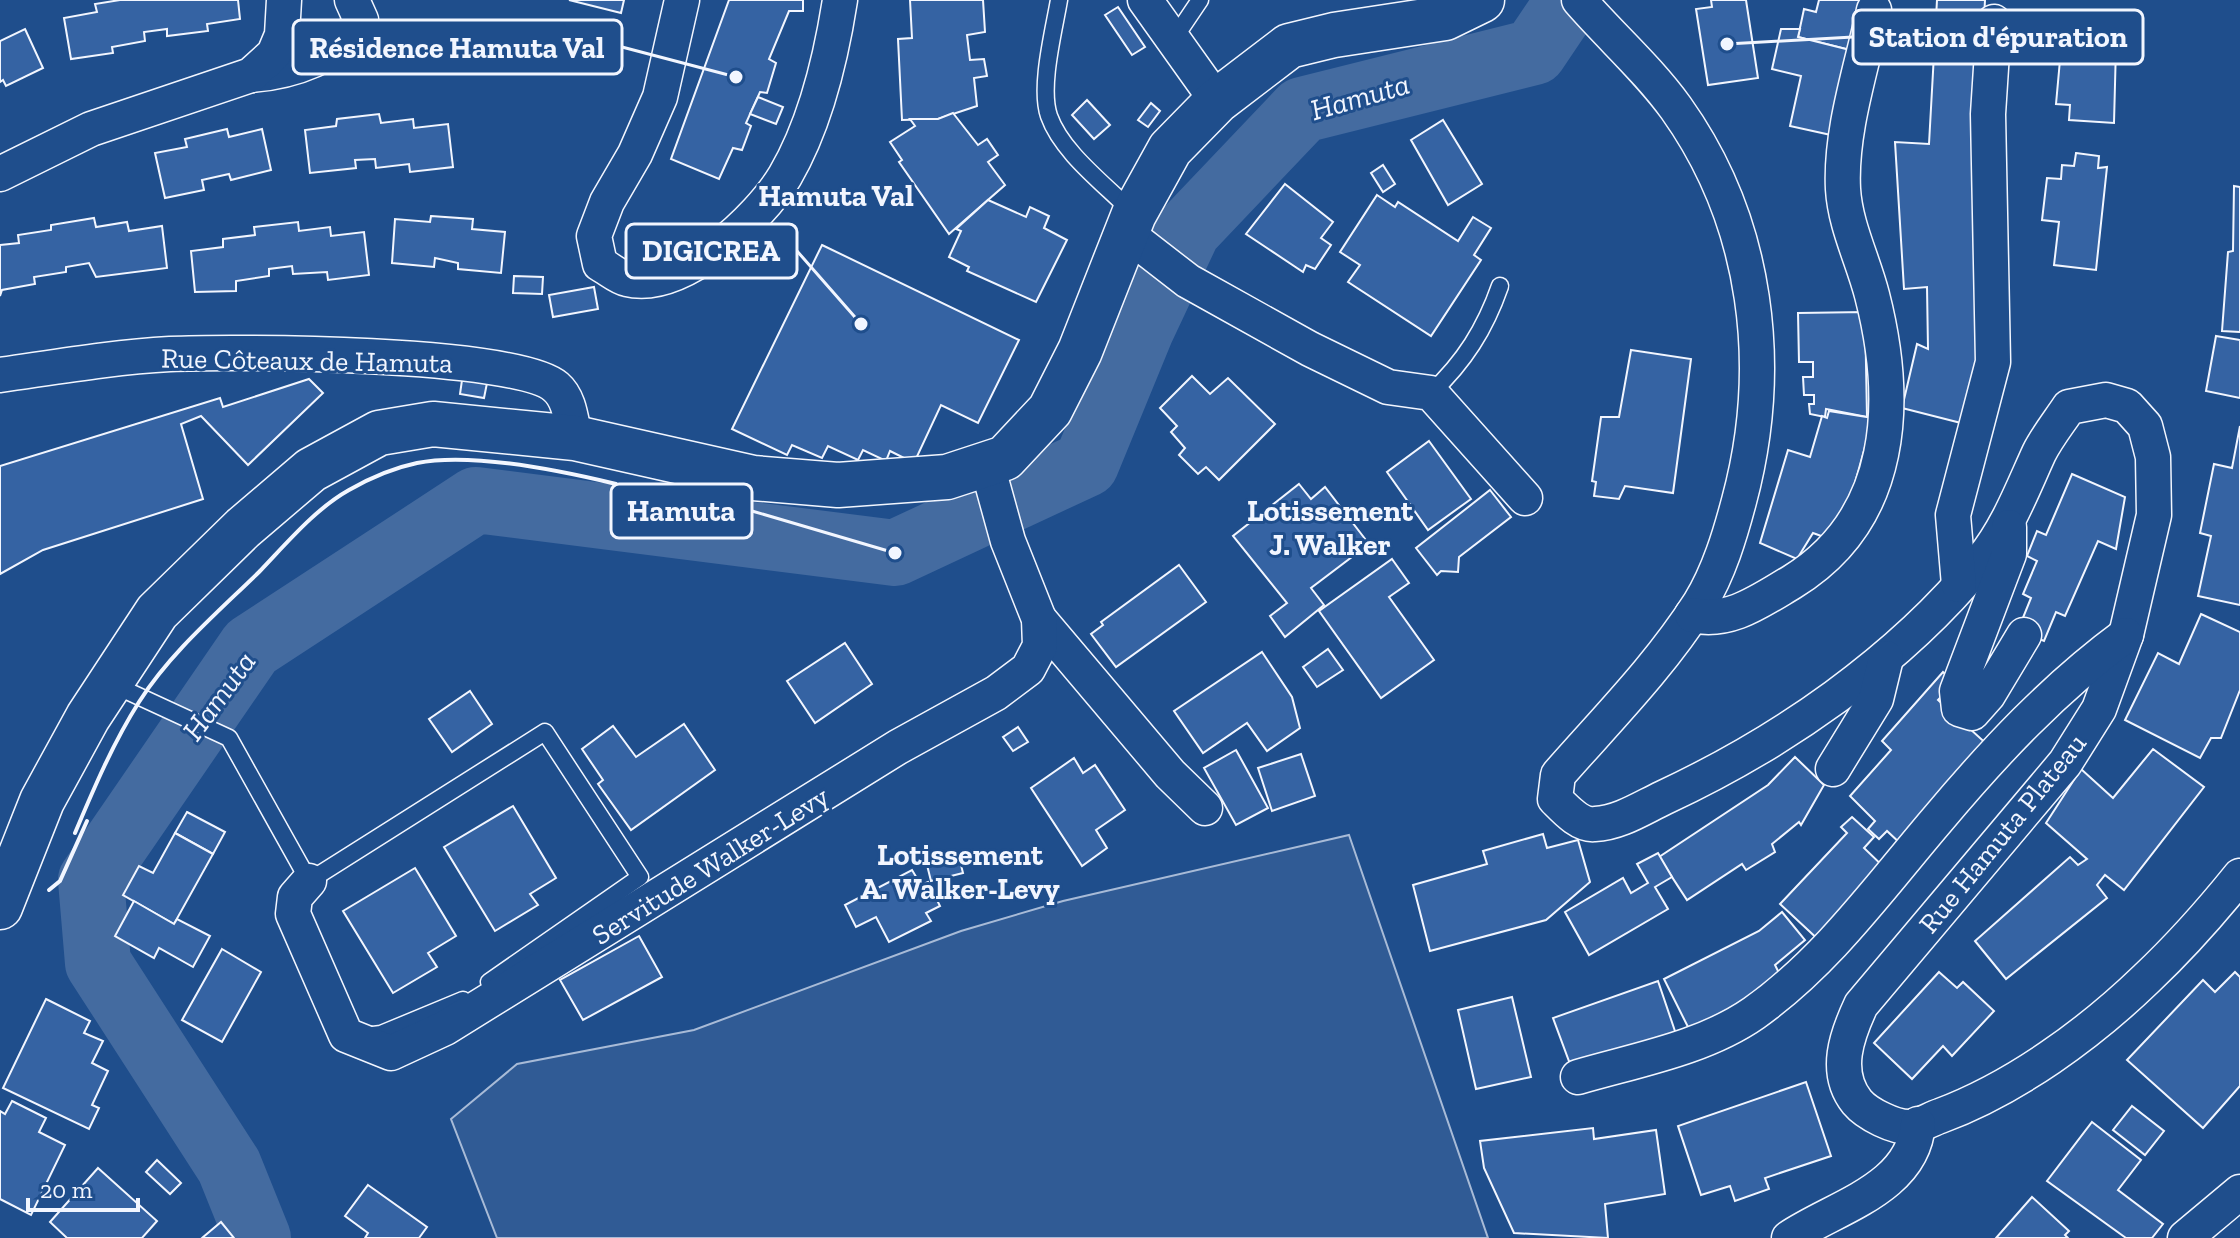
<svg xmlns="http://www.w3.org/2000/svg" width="2240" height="1238" font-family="'Zilla Slab',serif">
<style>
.built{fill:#305b95;stroke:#a8bbd7;stroke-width:2}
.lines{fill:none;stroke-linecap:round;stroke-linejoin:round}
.river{stroke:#446ba0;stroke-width:66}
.building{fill:#3563a3;stroke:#f2f6ff;stroke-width:2}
.lane-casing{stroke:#f2f6ff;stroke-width:19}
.street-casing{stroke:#f2f6ff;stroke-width:37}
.secondary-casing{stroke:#f2f6ff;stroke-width:47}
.lane{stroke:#1f4e8c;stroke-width:16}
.street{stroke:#1f4e8c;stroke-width:34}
.secondary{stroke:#1f4e8c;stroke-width:44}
.wall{stroke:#f2f6ff;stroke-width:4}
.labels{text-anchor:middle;stroke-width:6;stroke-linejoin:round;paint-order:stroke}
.street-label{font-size:28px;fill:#f2f6ff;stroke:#1f4e8c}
.water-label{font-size:30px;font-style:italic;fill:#f2f6ff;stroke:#1f4e8c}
.neighbourhood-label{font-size:30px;font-weight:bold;fill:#f2f6ff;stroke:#1f4e8c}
.leader{fill:none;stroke:#f2f6ff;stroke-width:3}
.callout-dot{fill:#f2f6ff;stroke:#1f4e8c;stroke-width:3}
.callout{fill:#1f4e8c;stroke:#f2f6ff;stroke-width:3}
.callout-label{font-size:30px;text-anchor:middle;font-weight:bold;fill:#f2f6ff}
</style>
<rect width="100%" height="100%" fill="#1f4e8c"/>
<polygon class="built" points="1349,835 1488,1238 497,1238 451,1119 517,1064 694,1030 961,931 1063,901"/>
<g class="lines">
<polyline class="river" points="258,1238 229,1166 98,963 91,880 251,647 476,500 895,553 1086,464 1141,330 1188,230 1302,110 1534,52 1569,0"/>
</g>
<g class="building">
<polygon points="120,0 238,0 240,19 207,24 208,31 167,36 167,29 144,32 145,41 112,47 113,53 71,59 64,18 97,12 95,4"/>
<polygon points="569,0 624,0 621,13"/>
<polygon points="729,0 803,0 803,11 789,11 769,59 776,63 767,93 760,92 746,123 751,126 742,150 733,148 719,179 671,159"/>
<polygon points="910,0 983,0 985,32 967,35 970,60 984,59 987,76 974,78 977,106 938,119 902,120 898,39 912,38"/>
<polygon points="1711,0 1746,0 1758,78 1708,85 1696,9 1712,7"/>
<polygon points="1819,0 1871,0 1858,52 1798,37 1804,9 1816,12"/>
<polygon points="1937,0 1985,0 1975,194 1982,341 1961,423 1902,408 1917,344 1928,349 1927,287 1904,289 1895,142 1929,144"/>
<polygon points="1118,7 1145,47 1132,55 1105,15"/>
<polygon points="25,29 43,68 6,86 3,80 0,82 0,41"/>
<polygon points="1781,29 1800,29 1798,37 1858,52 1840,137 1790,126 1801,76 1772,69"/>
<polygon points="2073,44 2116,46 2114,123 2069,120 2070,105 2056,104 2060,60 2072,61"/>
<polygon points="758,97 783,107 776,124 750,114"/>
<polygon points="1087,100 1110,125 1094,139 1072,115"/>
<polygon points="1151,103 1160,111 1148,127 1138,120"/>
<polygon points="953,113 978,145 987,139 998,155 988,162 1005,185 949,234 899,162 902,160 890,142 915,126 910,119 938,119"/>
<polygon points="379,114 381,123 413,119 414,128 448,124 453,167 410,172 409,164 376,168 375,159 355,160 356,168 310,173 305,130 336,126 337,119"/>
<polygon points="1443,120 1482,184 1448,205 1411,140"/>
<polygon points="227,129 229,137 262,129 271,170 231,180 229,174 202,180 204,190 165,198 155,153 187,147 185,139"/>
<polygon points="2076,153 2099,156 2098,168 2107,167 2096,270 2054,265 2059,222 2042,220 2047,178 2061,179 2062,165 2074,166"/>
<polygon points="1383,165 1395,184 1383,192 1371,173"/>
<polygon points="1285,184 1333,222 1321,238 1331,245 1315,269 1306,265 1303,272 1246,234"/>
<polygon points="2234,186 2240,187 2240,332 2222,331 2228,252 2233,251"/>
<polygon points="1377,195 1395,207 1398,202 1458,241 1473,217 1491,228 1474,255 1481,260 1431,336 1348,282 1360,265 1340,252"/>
<polygon points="988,200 1026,217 1030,207 1049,216 1044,228 1067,240 1036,302 967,271 969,267 949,257 961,231 956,229"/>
<polygon points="431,216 473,219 472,229 505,232 501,273 458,269 458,263 435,258 434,267 392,263 395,219 430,222"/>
<polygon points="94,218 96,227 127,222 129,231 162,226 167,268 96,277 89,263 66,267 66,272 34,277 35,284 2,290 0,296 0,245 19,243 18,235 51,230 51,225"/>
<polygon points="298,222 299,231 330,227 331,236 364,232 369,275 328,280 327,272 293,274 292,266 269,269 269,276 236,281 236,291 195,292 191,251 223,247 223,239 255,235 254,227"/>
<polygon points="822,245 1019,340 978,423 941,405 914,463 890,451 886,461 863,450 858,460 828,446 822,458 792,445 787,455 732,429"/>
<polygon points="514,276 543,277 542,294 513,293"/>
<polygon points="594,287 598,309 553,317 549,295"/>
<polygon points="1865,312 1867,417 1826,409 1825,417 1810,414 1809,404 1814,404 1814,395 1804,395 1803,377 1813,377 1813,362 1799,362 1798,313"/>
<polygon points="2216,336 2240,340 2240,398 2206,391"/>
<polygon points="1631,350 1691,359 1673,493 1625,486 1619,499 1594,496 1596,482 1592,481 1601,417 1619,417"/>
<polygon points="1192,376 1210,394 1228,378 1275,424 1219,480 1206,467 1198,474 1179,455 1185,448 1171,432 1177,426 1160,408"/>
<polygon points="309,379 323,393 248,465 201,416 181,424 203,499 43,550 0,574 0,466 220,398 223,407"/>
<polygon points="462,380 487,383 484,398 460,394"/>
<polygon points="1829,411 1873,418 1848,508 1824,537 1813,533 1797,559 1760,543 1788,450 1810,457 1822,416 1827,418"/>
<polygon points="2240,426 2240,605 2198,596 2211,536 2200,533 2214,464 2232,468"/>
<polygon points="1429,441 1471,499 1428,530 1387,472"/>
<polygon points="2072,474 2125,497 2116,549 2098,541 2065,616 2056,612 2044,641 2018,630 2031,598 2023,594 2037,561 2027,556 2037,531 2046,535"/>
<polygon points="1299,484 1311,499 1325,487 1369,544 1311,588 1324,605 1285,637 1270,616 1287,603 1233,536"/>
<polygon points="1490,490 1511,517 1459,557 1458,572 1441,571 1437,575 1416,548"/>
<polygon points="1392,559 1409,583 1389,597 1434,660 1381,698 1319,611"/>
<polygon points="1179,565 1206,602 1116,667 1091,634 1103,625 1101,622"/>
<polygon points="2201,614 2240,632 2240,690 2221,738 2211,738 2200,758 2125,720 2158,653 2179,664"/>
<polygon points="845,643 872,684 815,723 787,681"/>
<polygon points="1328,649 1343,670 1317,687 1303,667"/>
<polygon points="1262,652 1292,697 1300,728 1267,751 1247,723 1203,753 1174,711"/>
<polygon points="1943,672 1954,683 1938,700 1990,747 1902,845 1887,831 1879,839 1868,829 1875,821 1850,796 1891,750 1882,741"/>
<polygon points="470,691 492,724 452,752 429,719"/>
<polygon points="684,724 715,770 631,830 598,784 603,780 582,749 613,726 636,757"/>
<polygon points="1018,727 1028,742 1013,751 1003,737"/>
<polygon points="2153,749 2204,787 2124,890 2105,875 2097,885 2107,898 2006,979 1975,941 2070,857 2078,865 2087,859 2046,823 2081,769 2113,798"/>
<polygon points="1236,750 1268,808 1236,825 1204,768"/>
<polygon points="1301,754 1315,796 1272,811 1258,768"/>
<polygon points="1795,757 1824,785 1801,825 1799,822 1772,844 1775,852 1746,870 1742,864 1687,900 1659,857 1768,785"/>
<polygon points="1074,758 1083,773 1095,765 1125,810 1096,830 1107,848 1082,866 1031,788"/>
<polygon points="513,806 556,878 530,894 538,905 495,931 444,847"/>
<polygon points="187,812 225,832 213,854 175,833"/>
<polygon points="1852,817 1874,837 1864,848 1888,871 1822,943 1780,904 1847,833 1841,827"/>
<polygon points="175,833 213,854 174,924 123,895 139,866 153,873"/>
<polygon points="1543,834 1547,848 1578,840 1590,882 1546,920 1430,951 1413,885 1487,864 1483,851"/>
<polygon points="1658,853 1672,877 1655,887 1668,909 1589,955 1565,912 1623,878 1631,893 1648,883 1637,864"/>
<polygon points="959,857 963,873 931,881 927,865"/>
<polygon points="415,868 456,936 428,953 437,967 393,993 343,911"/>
<polygon points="912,870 921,885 928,882 940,906 926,913 931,921 889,942 876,917 856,927 845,905"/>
<polygon points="134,901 174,924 177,919 210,936 193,967 159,948 154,958 115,936"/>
<polygon points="1782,912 1805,940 1775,965 1784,983 1690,1031 1664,979 1759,931"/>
<polygon points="639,936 662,977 583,1020 560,980"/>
<polygon points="222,949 261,972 222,1042 182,1020"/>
<polygon points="1939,972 1957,988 1963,982 1994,1011 1952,1056 1943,1046 1912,1079 1874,1043"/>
<polygon points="2235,972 2240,977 2240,1086 2203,1128 2127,1060 2203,980 2215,992"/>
<polygon points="1658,981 1677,1037 1573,1072 1553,1018"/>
<polygon points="1512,997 1531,1077 1476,1089 1458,1010"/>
<polygon points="46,999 90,1021 84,1033 103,1041 92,1063 108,1071 92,1105 99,1108 89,1129 3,1088"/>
<polygon points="1806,1082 1831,1156 1765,1178 1769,1189 1735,1201 1730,1186 1701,1195 1678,1126"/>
<polygon points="12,1101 46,1118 39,1132 65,1145 31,1215 0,1199 0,1111 5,1114"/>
<polygon points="2132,1106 2164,1131 2145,1155 2113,1130"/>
<polygon points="2092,1122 2141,1160 2118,1190 2163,1224 2152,1238 2126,1238 2047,1181"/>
<polygon points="1593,1128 1594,1139 1656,1130 1665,1194 1605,1204 1608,1238 1514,1233 1484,1168 1480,1141"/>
<polygon points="157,1160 181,1183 170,1194 146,1172"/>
<polygon points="98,1168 157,1221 142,1238 67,1238 50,1222"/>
<polygon points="368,1185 427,1227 419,1238 365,1238 368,1233 345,1216"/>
<polygon points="2032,1197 2069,1231 2065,1235 2068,1238 1996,1238"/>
<polygon points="221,1222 234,1238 202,1238"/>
</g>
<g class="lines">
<defs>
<g id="lane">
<path d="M1059 0C1054 30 1039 87 1049 116 1062 153 1106 185 1133 213"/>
<polyline points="1173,40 1200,0"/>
<path d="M1431 393C1464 362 1485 329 1500 286"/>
<polyline points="112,684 229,738 309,881 545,732 640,877 489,982"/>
<polyline points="365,1036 381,1034 463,1000"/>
</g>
<g id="street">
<path d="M682 0 660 97 635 154 607 202 594 236 600 264C608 268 618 277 627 279 681 293 760 218 785 176 815 125 831 58 840 0"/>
<polyline points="1145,0 1217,101"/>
<path d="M1579 0C1611 37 1647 68 1676 108 1758 223 1775 367 1739 501 1730 535 1719 572 1700 603 1659 667 1608 718 1558 775L1555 799C1565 809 1580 826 1595 824 1619 823 1642 808 1663 798 1781 743 1899 662 1982 560 2008 528 2022 490 2039 453 2047 437 2059 422 2069 407L2106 400 2127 406 2145 426 2153 457 2154 515 2126 635 2099 709 2065 763 1861 1005C1847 1035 1833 1072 1857 1102 1867 1114 1895 1128 1911 1127 1920 1126 1931 1119 1940 1116 2015 1088 2089 1034 2146 979 2180 947 2211 912 2240 876"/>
<path d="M251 75C291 72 341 56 361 20L352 0"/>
<polyline points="0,174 91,129 251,75 274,54 282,35 284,0"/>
<polyline points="1126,233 1188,281 1310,349 1388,387 1431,393 1525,498"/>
<path d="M0 375C56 367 113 357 170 354 232 351 517 352 556 387 570 399 571 421 575 438"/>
<polyline points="2009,527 2009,554 1957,691 1959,709 1972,713 1988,695 2024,635"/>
<polyline points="1959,585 1953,515 1993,362 1988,114 1994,22"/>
<path d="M1692 615C1729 624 1760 601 1792 582 1896 518 1899 400 1872 295 1863 260 1845 225 1843 189 1840 130 1862 67 1874 10"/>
<polyline points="1039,619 1170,774 1205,808"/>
<polyline points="1833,769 1876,699 1886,658"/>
<polyline points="309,881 295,897 293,914 346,1035 391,1053 445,1028 898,747 996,693 1028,669 1040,646 1039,619 1008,541 987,465"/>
<path d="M1578 1077C1636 1060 1704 1048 1754 1013 1827 961 1879 888 1937 820 1994 752 2054 688 2126 635"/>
<path d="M1789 1238C1835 1207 1913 1189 1918 1124"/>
<polyline points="2185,1238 2240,1192"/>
</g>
<polyline id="secondary" points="0,907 42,801 88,717 157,612 243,528 311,470 379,433 433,424 575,438 753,478 838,485 947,477 1005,458 1050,410 1080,351 1134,214 1170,149 1217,101 1289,46 1334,35 1445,18 1482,0"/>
</defs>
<use href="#lane" class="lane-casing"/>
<use href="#street" class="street-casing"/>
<use href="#secondary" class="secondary-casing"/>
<use href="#lane" class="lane"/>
<use href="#street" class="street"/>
<use href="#secondary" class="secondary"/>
<g class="wall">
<path d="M75 833C94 788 113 743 139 702 170 653 218 612 259 572 286 544 315 509 349 490 370 478 393 468 417 463 471 452 562 471 616 484L620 490"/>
<polyline points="49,890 60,881 87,821"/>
</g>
</g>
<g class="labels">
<g class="street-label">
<text transform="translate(307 360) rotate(1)" y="10">Rue Côteaux de Hamuta</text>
<text transform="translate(2002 833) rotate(-51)" y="10">Rue Hamuta Plateau</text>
<text transform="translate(710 865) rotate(-32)" y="10">Servitude Walker-Levy</text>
</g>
<g class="water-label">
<text transform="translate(1360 97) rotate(-16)" y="10">Hamuta</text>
<text transform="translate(219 696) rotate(-54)" y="10">Hamuta</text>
</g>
<g class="neighbourhood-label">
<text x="836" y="206">Hamuta Val</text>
<text x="1330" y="521">Lotissement<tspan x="1330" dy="34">J. Walker</tspan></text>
<text x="960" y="865">Lotissement<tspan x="960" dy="34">A. Walker-Levy</tspan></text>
</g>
</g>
<path class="leader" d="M1727 44L1853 37M736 77L622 47M861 324L797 251M895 553L752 511"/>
<g class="callout-dot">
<circle cx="1727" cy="44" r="8"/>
<circle cx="736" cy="77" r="8"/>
<circle cx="861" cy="324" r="8"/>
<circle cx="895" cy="553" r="8"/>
</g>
<g class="callout">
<rect x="1853" y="10" width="290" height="54" rx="8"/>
<rect x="293" y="20" width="329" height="54" rx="8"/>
<rect x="626" y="224" width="171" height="54" rx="8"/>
<rect x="611" y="484" width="141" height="54" rx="8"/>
</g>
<g class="callout-label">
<text x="1998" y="47">Station d'épuration</text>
<text x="457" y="58">Résidence Hamuta Val</text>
<text x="711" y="261">DIGICREA</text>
<text x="681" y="521">Hamuta</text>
</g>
<path d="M28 1198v12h110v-12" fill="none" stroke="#f2f6ff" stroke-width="4"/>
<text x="40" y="1198" font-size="24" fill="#f2f6ff" stroke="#1f4e8c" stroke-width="6" paint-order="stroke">20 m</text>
</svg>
